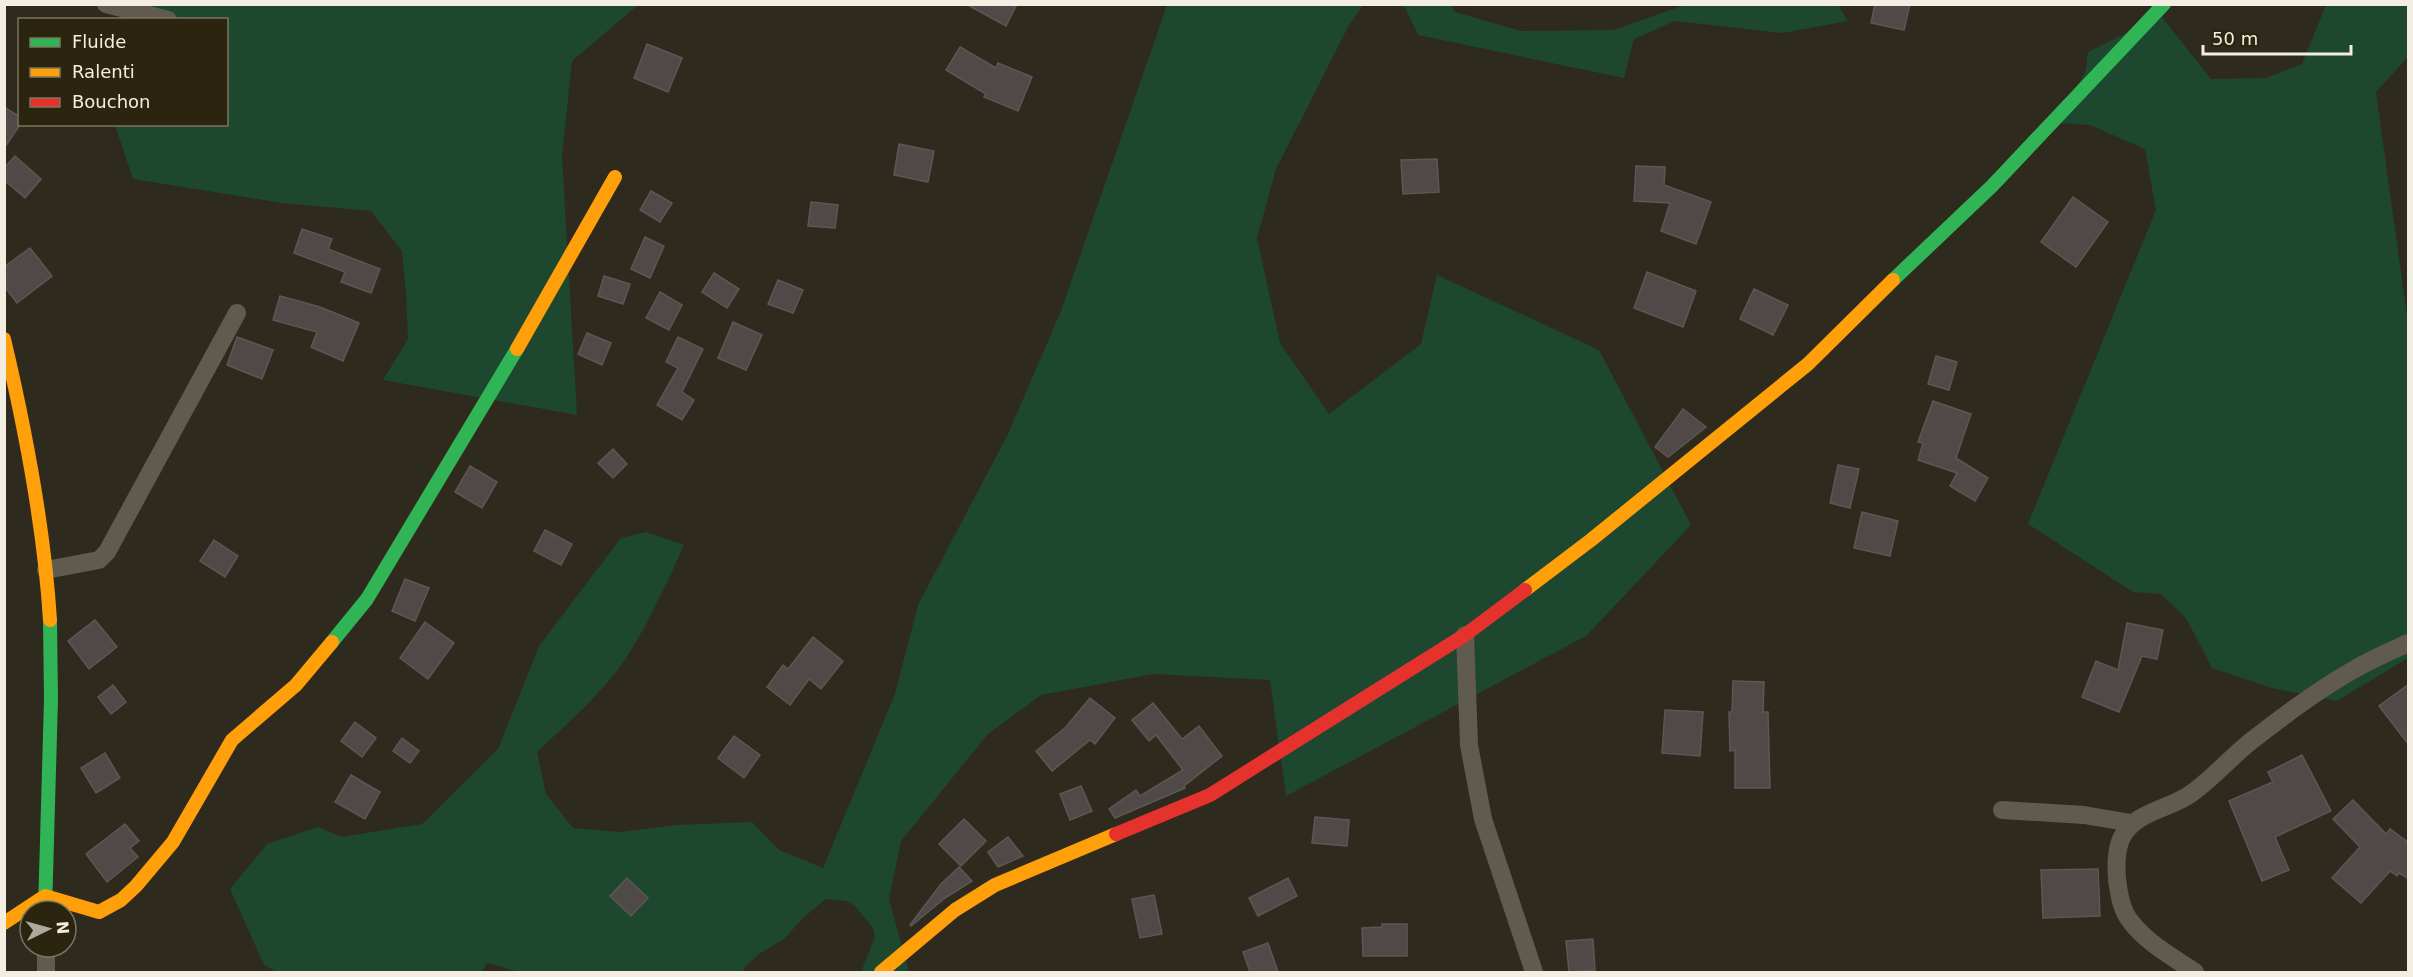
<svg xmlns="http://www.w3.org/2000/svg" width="2413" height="977" font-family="'DejaVu Sans',sans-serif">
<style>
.green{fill:#1e472f}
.building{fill:#4f4948;stroke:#5c5755;stroke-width:1.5}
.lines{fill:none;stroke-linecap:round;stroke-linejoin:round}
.street{stroke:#615a4f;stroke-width:18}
.fast{stroke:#30b455;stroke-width:14}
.slow{stroke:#ff9f0a;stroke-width:14}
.jam{stroke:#e5322d;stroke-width:14}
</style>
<rect width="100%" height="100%" fill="#2f2a1e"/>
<g class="green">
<polygon points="1687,4 1838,5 1848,21 1783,33 1675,21 1634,39 1624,78 1418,35 1404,5 1451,5 1455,12 1521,31 1614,30"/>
<polygon points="126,5 638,5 572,61 562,156 577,415 383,380 408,339 406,295 402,251 371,211 282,203 133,179 115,125 226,124 226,20 122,19"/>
<path d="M1167 5H1363L1348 27 1276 169 1257 238 1280 343 1329 414 1421 344 1437 275 1599 350 1691 525 1586 636 1286 796 1270 680 1153 674 1041 695 988 734 901 841 889 899 909 972H861L875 937 873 928 855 906 846 901 826 899 804 917 784 939 759 954 745 967 742 972H520L487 963 482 972H277L264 965 230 889 267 844 318 827 341 837 422 824 498 749 539 646 621 538 646 532 684 545C667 583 650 620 628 655 604 692 569 722 537 752L546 794 573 828 620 832 677 825 752 822 779 850 823 868 895 694 918 605 1008 434 1061 311Z"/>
<polygon points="2326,5 2408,5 2408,57 2376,92 2408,323 2408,658 2337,701 2272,688 2212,668 2186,618 2161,594 2133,592 2028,524 2156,210 2145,149 2090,125 2057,123 2086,70 2088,52 2161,16 2211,79 2266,78 2302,64"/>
</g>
<g class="building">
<polygon points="966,4 1017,4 1006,26"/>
<polygon points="1875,4 1910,4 1904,30 1871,23"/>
<polygon points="647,44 682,58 668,92 634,78"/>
<polygon points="960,47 996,68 998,63 1032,77 1018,111 984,97 986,94 946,70"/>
<polygon points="4,107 20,117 20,125 4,148"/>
<polygon points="899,144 934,151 928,182 894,175"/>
<polygon points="15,156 41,179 25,198 4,180 4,168"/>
<polygon points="1437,159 1439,192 1403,194 1401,160"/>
<polygon points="1636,166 1665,167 1664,185 1711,202 1696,244 1661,231 1670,203 1634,201"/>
<polygon points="651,191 672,203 660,222 640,210"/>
<polygon points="2073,197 2108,222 2076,267 2041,242"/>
<polygon points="811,202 838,205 835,228 808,226"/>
<polygon points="302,229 332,239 328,249 380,269 371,293 341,282 345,272 294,253"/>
<polygon points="645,237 664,246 650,278 631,269"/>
<polygon points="30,248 52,276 17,303 4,286 4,267"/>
<polygon points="1647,272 1696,291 1683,327 1634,308"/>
<polygon points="714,273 739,289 727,308 702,292"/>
<polygon points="604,276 630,284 623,304 598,296"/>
<polygon points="778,280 803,290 793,313 768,304"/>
<polygon points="1754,289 1788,305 1773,335 1740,319"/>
<polygon points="660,292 682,305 669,330 646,318"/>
<polygon points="280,296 320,307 359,323 343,361 311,347 317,332 273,320"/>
<polygon points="733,322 762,335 746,370 718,358"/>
<polygon points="587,333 611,343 602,365 578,354"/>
<polygon points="237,337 273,350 262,379 227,365"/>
<polygon points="678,337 703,349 682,392 694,400 682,420 657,405 678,368 666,362"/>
<polygon points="1936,356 1957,362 1949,390 1928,384"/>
<polygon points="1933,401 1971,414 1956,458 1988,478 1975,501 1950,486 1957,473 1918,460 1923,443 1918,442"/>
<polygon points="1683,409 1706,427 1668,457 1655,447"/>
<polygon points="613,449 627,464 613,478 598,463"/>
<polygon points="1838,465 1859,469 1850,508 1830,503"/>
<polygon points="470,466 497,482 482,508 455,492"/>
<polygon points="1862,512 1898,521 1890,556 1854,548"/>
<polygon points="545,530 572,544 561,565 534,551"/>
<polygon points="214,540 238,556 225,577 200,561"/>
<polygon points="405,579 429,588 415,621 392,611"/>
<polygon points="95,620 117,647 89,669 68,641"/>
<polygon points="425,622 454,643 428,679 400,658"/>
<polygon points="2127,623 2163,630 2157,659 2142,656 2119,712 2082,697 2096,661 2118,670"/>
<polygon points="813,637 843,661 821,689 809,679 790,705 767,687 783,665 788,669"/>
<polygon points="1733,681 1764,682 1763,712 1768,712 1770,788 1735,788 1735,750 1730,751 1729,712 1732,712"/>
<polygon points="2409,684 2409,745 2379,706"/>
<polygon points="113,685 126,702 111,714 98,697"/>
<polygon points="1090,698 1115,718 1095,744 1090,740 1052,771 1036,751 1065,728"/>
<polygon points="1153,703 1182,739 1199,726 1222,756 1184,786 1185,788 1115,818 1109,809 1136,790 1140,796 1183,770 1156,735 1149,741 1132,720"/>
<polygon points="1665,710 1703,712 1700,756 1662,753"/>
<polygon points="355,722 376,738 362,757 341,741"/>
<polygon points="734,736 760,755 744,778 718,758"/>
<polygon points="402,738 419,751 410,763 393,751"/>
<polygon points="105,753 120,778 96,793 81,768"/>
<polygon points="2302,755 2331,811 2275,837 2289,870 2262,881 2229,801 2273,782 2268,772"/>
<polygon points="351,775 380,792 365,819 335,802"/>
<polygon points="1081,786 1092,811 1070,820 1060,794"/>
<polygon points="2353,800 2386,834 2390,829 2409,843 2409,879 2399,873 2397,876 2390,871 2361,903 2332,878 2360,847 2333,819"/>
<polygon points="1315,817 1349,820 1347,846 1312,843"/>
<polygon points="964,819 986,841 961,866 939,844"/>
<polygon points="125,824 139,841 130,848 138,857 107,882 86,854"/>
<polygon points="1008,837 1023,856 998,867 988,852"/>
<polygon points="959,867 972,881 945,898 911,926 910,925 941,884"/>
<polygon points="2098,869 2100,916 2043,918 2041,870"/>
<polygon points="627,878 648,898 631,916 610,896"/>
<polygon points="1288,878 1297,896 1258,916 1249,898"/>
<polygon points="1154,895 1162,934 1140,938 1132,899"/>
<polygon points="1382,924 1407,924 1407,956 1363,956 1362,928 1382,927"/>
<polygon points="1593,939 1595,970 1569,972 1566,941"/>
<polygon points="1268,943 1278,972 1250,972 1243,952"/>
</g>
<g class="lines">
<g class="street">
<polyline points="106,4 168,20"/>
<polyline points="46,570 99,560 107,552 237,313"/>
<polyline points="1465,635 1469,745 1483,819 1534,972"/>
<polyline points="2002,810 2084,815 2131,823"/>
<polyline points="46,947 46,972"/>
<path d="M2195 972C2174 958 2147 943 2131 922 2121 910 2119 894 2117 879 2116 866 2116 851 2121 839 2134 811 2169 810 2192 793 2213 778 2230 758 2250 742 2283 716 2319 689 2355 669 2372 659 2391 651 2408 643"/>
</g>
<g class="fast">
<polyline points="1893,280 1992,186 2164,4"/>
<polyline points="332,642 367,599 517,349"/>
<polyline points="45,911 51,699 50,620"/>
</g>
<g class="slow">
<path d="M4 339C26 432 44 525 50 620"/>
<polyline points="517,349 615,177"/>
<polyline points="1525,590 1591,540 1808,364 1893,280"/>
<polyline points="4,923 45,896 99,912 121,900 136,886 173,842 232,740 296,685 332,642"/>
<polyline points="881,972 955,910 995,885 1116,834"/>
</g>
<polyline class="jam" points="1116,834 1210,795 1465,635 1525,590"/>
</g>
<rect width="2413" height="977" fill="none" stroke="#f3eee1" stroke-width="12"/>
<rect x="18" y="18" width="210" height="108" fill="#2b240e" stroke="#7b7562" stroke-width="1.5"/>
<rect x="30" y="38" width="30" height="9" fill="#30b455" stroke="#7b7562" stroke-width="1.5"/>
<text x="72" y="48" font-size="18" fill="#f3eee1">Fluide</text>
<rect x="30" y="68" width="30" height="9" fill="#ff9f0a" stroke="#7b7562" stroke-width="1.5"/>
<text x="72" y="78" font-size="18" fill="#f3eee1">Ralenti</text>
<rect x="30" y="98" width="30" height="9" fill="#e5322d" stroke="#7b7562" stroke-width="1.5"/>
<text x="72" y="108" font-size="18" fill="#f3eee1">Bouchon</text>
<g transform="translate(48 929) rotate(85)"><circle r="28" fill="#2b240e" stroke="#7b7562" stroke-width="1.5"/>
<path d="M0-4.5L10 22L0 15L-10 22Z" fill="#aea99d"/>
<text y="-9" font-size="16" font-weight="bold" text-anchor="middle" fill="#f3eee1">N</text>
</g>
<path d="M2203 45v9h148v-9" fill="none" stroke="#f3eee1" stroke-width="3"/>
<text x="2212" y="45" font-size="18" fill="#f3eee1" stroke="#2b240e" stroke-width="4.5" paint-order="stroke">50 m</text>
</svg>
